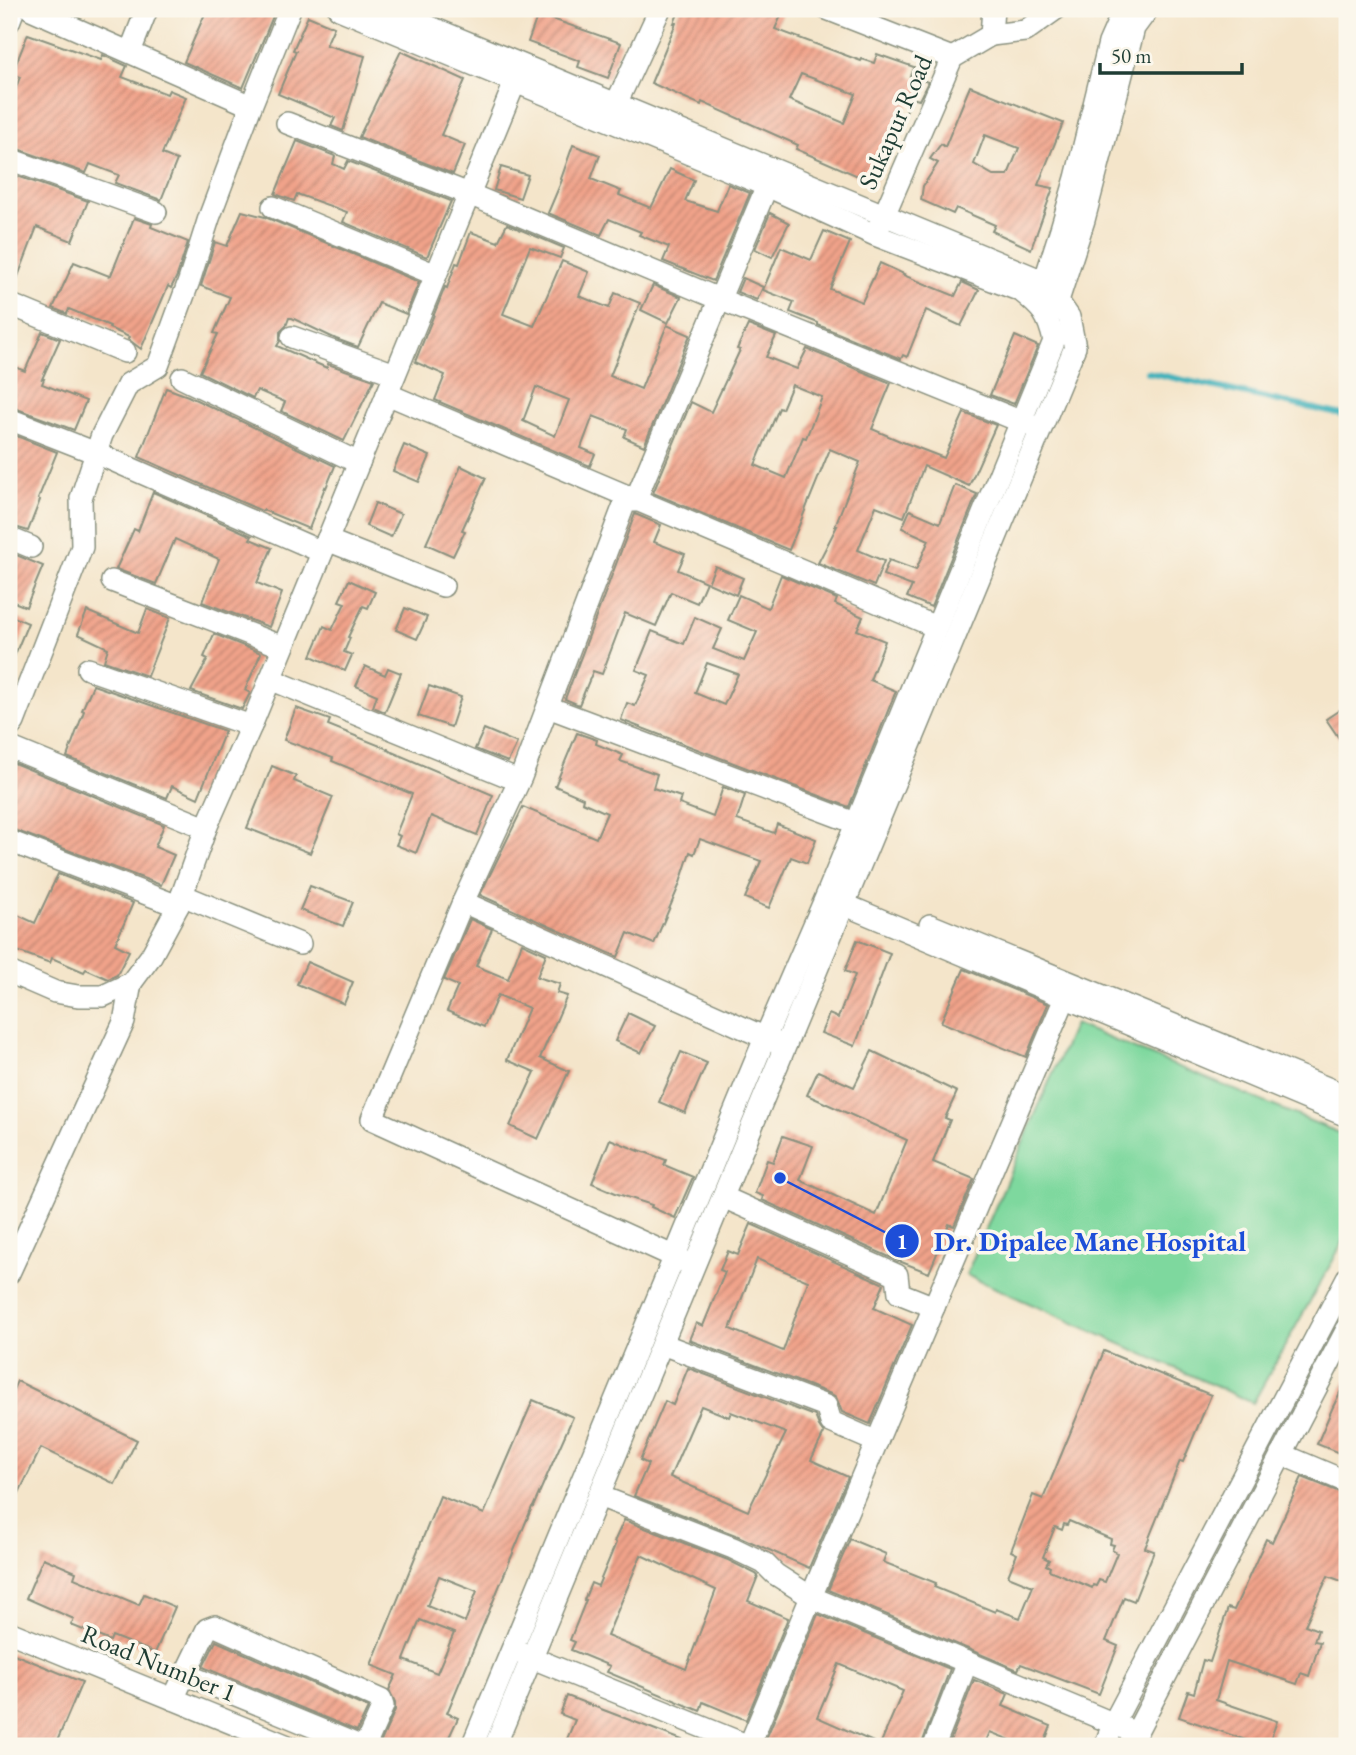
<svg xmlns="http://www.w3.org/2000/svg" width="1356" height="1755" font-family="'EB Garamond',serif">
<style>
.green{fill:#7ed89e;stroke:#4e8a69;stroke-width:2}
.lines{fill:none;stroke-linecap:round;stroke-linejoin:round}
.stream{stroke:#42b2bb;stroke-width:6}
.building{fill:url(#building-hatch);fill-rule:evenodd}
.minor-casing{stroke:#8a917f;stroke-width:24}
.minor{stroke:#fff;stroke-width:21}
.labels{text-anchor:middle;stroke-width:7;stroke-linejoin:round;paint-order:stroke}
.street-label{font-size:26px;fill:#1f3d34;stroke:#fbf7ec}
.leader{fill:none;stroke:#1d4ed8;stroke-width:2.5}
.callout-dot{fill:#1d4ed8;stroke:#fbf7ec;stroke-width:2.5}
.mark-label{font-size:21px;text-anchor:middle;font-weight:bold;fill:#fff}
.callout-label{font-size:28px;text-anchor:middle;font-weight:bold;fill:#1d4ed8;stroke:#fbf7ec;stroke-width:7;stroke-linejoin:round;paint-order:stroke}
</style>
<defs>
<pattern id="building-hatch" width="6" height="6" patternUnits="userSpaceOnUse" patternTransform="scale(1.75)"><rect width="6" height="6" fill="#f1a38a"/><path d="M-1 1l2-2M0 6l6-6M5 7l2-2" fill="none" stroke="#c38672"/></pattern>
</defs>
<rect width="100%" height="100%" fill="#fbf7ec"/>
<filter id="ink" filterUnits="userSpaceOnUse"><feTurbulence type="fractalNoise" baseFrequency=".0143" numOctaves="2"/><feDisplacementMap in="SourceGraphic" scale="14" xChannelSelector="R" yChannelSelector="G"/><feConvolveMatrix kernelMatrix="1 2 1 2 8 2 1 2 1" color-interpolation-filters="sRGB"/></filter>
<filter id="wash" filterUnits="userSpaceOnUse"><feTurbulence type="fractalNoise" baseFrequency=".00686" numOctaves="4" result="noise"/><feDisplacementMap in="SourceGraphic" scale="28" xChannelSelector="R" yChannelSelector="G"/><feGaussianBlur stdDeviation="1.57" result="paint"/><feColorMatrix in="noise" values="0 0 0 0 0 0 0 0 0 0 0 0 0 0 0 0 0 1.4 0 .05"/><feComposite in="paint" operator="in"/></filter>
<g filter="url(#wash)">
<rect width="100%" height="100%" fill="#f4e5ca"/>
<polygon class="green" points="1074,1024 1347,1136 1347,1235 1253,1403 966,1275"/>
<g class="lines">
<polyline class="stream" points="1147,372 1347,416"/>
</g>
<g id="blocks">
<g class="building">
<polygon points="207,9 276,9 243,88 184,62"/>
<path d="M680 9H784L775 29 861 61 862 59 874 63 877 54 914 67 910 76 928 82 919 100 912 98 874 183 796 149 798 145 702 102 701 105 651 83 676 23H674ZM801 74 856 94 844 123 789 100Z"/>
<polygon points="538,14 621,43 608,78 578,67 580,61 528,42"/>
<polygon points="308,16 334,27 326,45 365,56 343,131 331,126 335,118 278,94 296,51 293,50"/>
<polygon points="28,34 101,60 103,55 127,66 122,77 167,94 169,90 186,97 162,154 177,160 161,200 115,183 119,175 90,164 86,173 9,146 9,105 20,77 12,74"/>
<polygon points="401,51 465,80 441,135 465,145 453,174 359,137"/>
<path d="M970 86 1063 123 1038 185 1053 188 1031 249 992 231 995 225 956 208 953 214 921 200 923 186 938 163 930 159 941 144 945 147ZM985 135 1019 148 1008 175H993L974 164Z"/>
<polygon points="297,141 335,156 333,164 344,169 348,161 451,201 427,257 343,222 347,212 297,194 294,201 275,194"/>
<polygon points="573,145 600,155 591,179 621,191 619,195 651,208 670,169 694,180 685,201 717,211 728,184 750,193 713,281 663,261 669,247 639,235 641,232 609,219 601,235 548,213 562,180 561,179"/>
<polygon points="501,167 528,175 520,198 494,190"/>
<polygon points="9,173 88,201 72,241 37,227 12,292 9,291"/>
<polygon points="242,211 265,217 419,282 406,314 379,303 358,347 336,339 292,318 289,318 286,326 280,332 280,341 277,346 327,368 328,364 374,380 344,441 281,411 285,402 257,390 253,398 200,372 218,334 214,333 230,297 201,286 215,242 227,246"/>
<polygon points="770,213 789,223 772,257 755,249"/>
<polygon points="134,218 152,224 151,227 188,242 177,276 171,288 168,286 141,349 128,339 129,337 109,328 110,326 69,309 67,314 53,308 74,262 109,276 111,275"/>
<path d="M507 224 564 248 560 258 530 247 503 314 534 326 562 261 589 272 579 296 609 308 615 293 640 303 610 376 641 389 667 325 690 335 644 446 624 437 627 429 593 416 581 448 595 454 590 466 435 400 445 375 415 362 445 287 447 288 456 263 459 264 471 232 498 242ZM536 387 569 400 555 436 523 421Z"/>
<polygon points="824,231 850,242 830,289 862,302 880,263 904,274 903,275 955,296 962,282 979,290 961,326 926,310 907,357 903,355 901,359 818,325 818,323 790,312 794,302 763,290 781,247 811,260"/>
<polygon points="743,278 763,287 757,300 737,292"/>
<polygon points="653,285 681,297 668,323 641,310"/>
<path d="M748 325 776 336 766 357 797 369 807 349 891 383 872 429 900 441 944 458 964 413 996 425 969 486 924 466 904 517 876 506 858 550 884 561 874 586 818 563 837 526H835L860 462 830 449 789 550 653 493 691 402 711 412 740 350 737 349ZM792 385 822 397 806 438 803 437 786 478 755 465 779 408 782 409Z"/>
<polygon points="42,332 60,339 42,379 44,379 42,384 86,401 74,430 9,406 9,365 25,371"/>
<polygon points="1015,336 1038,346 1014,404 990,395"/>
<polygon points="166,388 188,396 335,466 326,488 325,487 309,529 263,510 262,511 139,457"/>
<polygon points="9,433 57,452 38,499 40,500 28,531 9,525"/>
<polygon points="404,445 430,456 419,482 393,471"/>
<polygon points="461,466 486,478 462,530 465,531 453,556 426,544"/>
<polygon points="955,485 977,494 931,607 907,597 912,586 883,575 889,560 916,570 929,540 902,528 910,510 940,523"/>
<polygon points="153,492 252,536 250,539 272,548 257,583 282,593 269,627 202,602 219,559 175,539 156,584 116,569 134,529 138,531"/>
<polygon points="375,503 401,514 391,537 366,526"/>
<polygon points="635,514 661,525 654,542 685,554 678,570 706,582 697,603 671,592 656,626 625,613 602,674 593,671 579,705 565,699"/>
<polygon points="9,552 43,566 26,607 9,600"/>
<polygon points="715,566 743,578 736,595 708,583"/>
<path d="M781 575 837 599 835 604 863 617 857 630 885 641 870 680 896 691 849 807 621 720 627 703 635 706 649 675 636 670 652 631 684 644 695 617 722 629 713 649 744 661 757 632 728 620 739 595 768 608ZM707 663 738 674 724 705 695 693Z"/>
<polygon points="349,580 375,592 368,608 363,606 348,637 350,638 344,652 352,655 345,671 311,656 324,626 332,630 345,603 339,601"/>
<polygon points="405,608 427,617 417,639 396,630"/>
<polygon points="147,609 170,618 147,676 104,661 108,648 78,634 87,611 138,633"/>
<polygon points="9,615 28,623 9,669"/>
<polygon points="214,634 261,653 245,690 250,693 242,709 191,691 208,659 204,657"/>
<polygon points="365,666 385,675 388,668 401,673 385,712 373,707 377,695 356,686"/>
<polygon points="93,685 225,731 198,798 172,786 167,798 67,757 84,711 82,710"/>
<polygon points="429,686 461,697 451,727 418,716"/>
<polygon points="1347,705 1347,750 1326,719"/>
<polygon points="296,708 330,720 328,725 388,749 387,750 493,795 477,835 431,816 416,853 396,845 400,836 396,834 412,794 332,761 333,758 284,740"/>
<polygon points="484,729 517,743 508,762 475,749"/>
<polygon points="577,733 597,740 596,744 623,755 620,761 657,774 653,788 681,797 679,804 713,817 723,787 745,795 737,820 774,833 777,824 816,839 807,863 791,857 769,908 745,898 761,861 700,839 694,854 690,852 679,886 654,944 628,933 618,957 480,895 523,807 596,838 607,813 582,802 583,798 555,786"/>
<polygon points="9,761 164,825 155,847 174,855 161,885 9,828"/>
<polygon points="272,766 296,776 294,781 333,797 310,853 247,828"/>
<polygon points="58,874 133,903 115,944 129,951 117,975 108,979 86,969 84,972 52,958 50,963 9,948 9,911 35,923"/>
<polygon points="310,886 353,902 343,926 300,910"/>
<polygon points="470,919 492,929 476,966 508,979 522,943 546,954 537,977 560,984 557,993 567,996 540,1058 569,1071 538,1139 510,1126 535,1072 507,1060 529,1008 498,995 484,1027 447,1011 458,986 444,980"/>
<polygon points="857,940 890,953 855,1046 821,1033 829,1014 838,1018 855,975 845,971"/>
<polygon points="307,962 353,982 344,1004 297,984"/>
<polygon points="964,969 1048,1004 1026,1057 941,1022"/>
<polygon points="628,1013 655,1026 641,1053 615,1041"/>
<polygon points="872,1051 957,1092 945,1118 950,1120 933,1162 974,1179 954,1226 949,1224 929,1273 894,1259 762,1200 763,1196 755,1193 767,1160 773,1162 783,1136 813,1146 800,1180 876,1215 907,1140 807,1095 818,1071 854,1087"/>
<polygon points="681,1052 707,1063 685,1113 659,1102"/>
<polygon points="610,1139 639,1151 639,1150 666,1160 664,1165 693,1177 675,1218 651,1207 652,1205 618,1194 592,1183"/>
<path d="M751 1224 884 1284 874 1308 912 1325 870 1424 842 1412 836 1397 831 1394 689 1340 696 1323 703 1326 725 1272 720 1270 728 1251 738 1255ZM757 1259 808 1281 783 1351 730 1329Z"/>
<path d="M1104 1351 1211 1395 1183 1462 1180 1461 1145 1548 1154 1551 1134 1601 1124 1597 1106 1641 1118 1646 1099 1694 1021 1664 1018 1670 828 1590 850 1539 886 1554 883 1562 936 1583 934 1587 995 1612 996 1609 1020 1618 1033 1586 1008 1576 1017 1554 1011 1551 1033 1495 1043 1499ZM1069 1521 1111 1539 1110 1544 1114 1545 1112 1550 1117 1553 1105 1582 1099 1580 1096 1586 1093 1585 1092 1588 1049 1570 1050 1567 1046 1565 1049 1560 1043 1557 1055 1527 1062 1530 1064 1524 1067 1525Z"/>
<path d="M688 1368 815 1416 819 1426 824 1433 811 1460 848 1477 809 1568 738 1536 634 1496 648 1464 640 1460 665 1401 673 1405ZM701 1406 729 1417 731 1412 786 1433 748 1511 670 1477Z"/>
<polygon points="1347,1378 1347,1447 1344,1455 1317,1444 1332,1409"/>
<polygon points="17,1381 137,1440 115,1484 41,1448 9,1513 9,1398"/>
<path d="M533 1400 573 1417 533 1507H532L447 1713 458 1718 445 1746H379L395 1710V1702L389 1690 396 1675 371 1665 440 1496 484 1514ZM439 1576 477 1591 465 1622 427 1606ZM420 1620 454 1633 437 1673 404 1660Z"/>
<polygon points="1302,1477 1347,1495 1347,1583 1328,1576 1305,1625 1318,1630 1314,1641 1320,1642 1309,1676 1301,1673 1297,1684 1227,1661 1216,1700 1277,1721 1268,1746 1263,1746 1179,1717 1188,1691 1194,1693 1203,1660 1210,1662 1228,1608 1234,1610 1266,1539 1272,1542"/>
<path d="M624 1520 728 1560 756 1574 758 1576 748 1601 788 1618 746 1720 703 1702 700 1711 607 1672 610 1666 571 1650 575 1642 570 1640 586 1600H584L591 1583 598 1586 616 1543 614 1542ZM641 1555 716 1590 686 1669 607 1636Z"/>
<polygon points="43,1558 76,1572 74,1578 139,1605 144,1594 175,1607 155,1653 112,1636 110,1641 71,1625 74,1619 26,1598"/>
<path d="M818 1614 950 1669 921 1746H763ZM839 1664 903 1691 880 1745 817 1717Z"/>
<polygon points="216,1641 368,1708 357,1731 203,1667"/>
<polygon points="9,1652 82,1682 55,1746 9,1746"/>
<polygon points="974,1680 1008,1694 1003,1706 1051,1726 1043,1746 1026,1746 990,1732 984,1746 948,1746"/>
<polygon points="567,1696 695,1745 695,1746 564,1746 575,1720 560,1714"/>
</g>
</g>
</g>
<g filter="url(#ink)">
<use href="#blocks" fill-opacity="0" stroke="#8a917f" stroke-width="2"/>
<g class="lines">
<defs>
<g id="minor">
<polyline points="31,9 251,106"/>
<path d="M339 9 767 186 875 235 1021 291C1042 308 1048 314 1054 341L826 897 765 1038 472 1746"/>
<polyline points="387,9 1031,276 1051,291 1069,317 1075,347 495,1746"/>
<polyline points="827,9 952,58"/>
<polyline points="9,22 14,9"/>
<polyline points="991,35 1025,31 1056,9"/>
<polyline points="130,52 147,9"/>
<polyline points="616,104 660,9"/>
<polyline points="287,123 469,194 719,299 1032,426"/>
<polyline points="9,159 156,212"/>
<polyline points="273,207 436,275"/>
<polyline points="879,227 952,58 991,35 993,9"/>
<polyline points="1040,295 1061,229 1076,178 1109,43 1124,9"/>
<polyline points="9,304 125,352"/>
<polyline points="1055,310 1084,220 1134,28 1148,9"/>
<polyline points="292,337 395,374"/>
<polyline points="182,378 359,463"/>
<polyline points="387,394 936,627"/>
<polyline points="9,419 96,453 322,552"/>
<polyline points="627,497 521,777 463,902 372,1119 686,1262"/>
<polyline points="635,501 767,186"/>
<polyline points="9,538 31,547"/>
<polyline points="327,540 443,586"/>
<polyline points="112,581 283,647"/>
<polyline points="88,669 251,726"/>
<polyline points="270,679 507,776"/>
<polyline points="548,707 866,827"/>
<polyline points="9,728 14,722 82,547 81,498 102,435 128,384 158,366 189,281 209,218 251,106 290,9"/>
<polyline points="9,747 206,828"/>
<polyline points="9,841 178,906"/>
<polyline points="182,895 300,944"/>
<polyline points="831,899 1347,1116"/>
<polyline points="463,902 777,1043"/>
<polyline points="930,925 1347,1096"/>
<polyline points="9,972 55,992 78,996 103,996 131,983 151,956 178,906 206,828 251,726 520,70"/>
<polyline points="1065,998 811,1597 1136,1733"/>
<polyline points="723,1197 897,1275 899,1293 934,1307"/>
<polyline points="9,1273 124,1022 131,983"/>
<polyline points="662,1344 826,1406 831,1422 877,1442"/>
<polyline points="1281,1454 1347,1482"/>
<polyline points="599,1496 733,1548 764,1563 775,1574 811,1597 749,1746"/>
<polyline points="9,1632 288,1746"/>
<polyline points="520,1653 749,1746"/>
<polyline points="185,1674 360,1746"/>
<polyline points="173,1699 207,1629 215,1626 381,1700 383,1706 365,1746"/>
<polyline points="934,1746 967,1662"/>
<polyline points="1105,1746 1113,1724 1347,1278"/>
<polyline points="1131,1746 1136,1733 1347,1329"/>
</g>
</defs>
<use href="#minor" class="minor-casing"/>
<use href="#minor" class="minor"/>
</g>
</g>
<g class="labels">
<g class="street-label">
<text transform="translate(895 122) rotate(-66)" y="9">Sukapur Road</text>
<text transform="translate(159 1663) rotate(22)" y="9">Road Number 1</text>
</g>
</g>
<path class="leader" d="M780 1178L902 1241"/>
<g class="callout-dot">
<circle cx="780" cy="1178" r="7"/>
<circle cx="902" cy="1241" r="18"/>
</g>
<g class="mark-label">
<text x="902" y="1249">1</text>
</g>
<g class="callout-label">
<text x="1090" y="1251">Dr. Dipalee Mane Hospital</text>
</g>
<rect width="1356" height="1755" fill="none" stroke="#fbf7ec" stroke-width="35"/>
<path d="M1100 63v10h142v-10" fill="none" stroke="#1f3d34" stroke-width="3.5"/>
<text x="1111" y="63" font-size="21" fill="#1f3d34" stroke="#fbf7ec" stroke-width="5" paint-order="stroke">50 m</text>
</svg>
